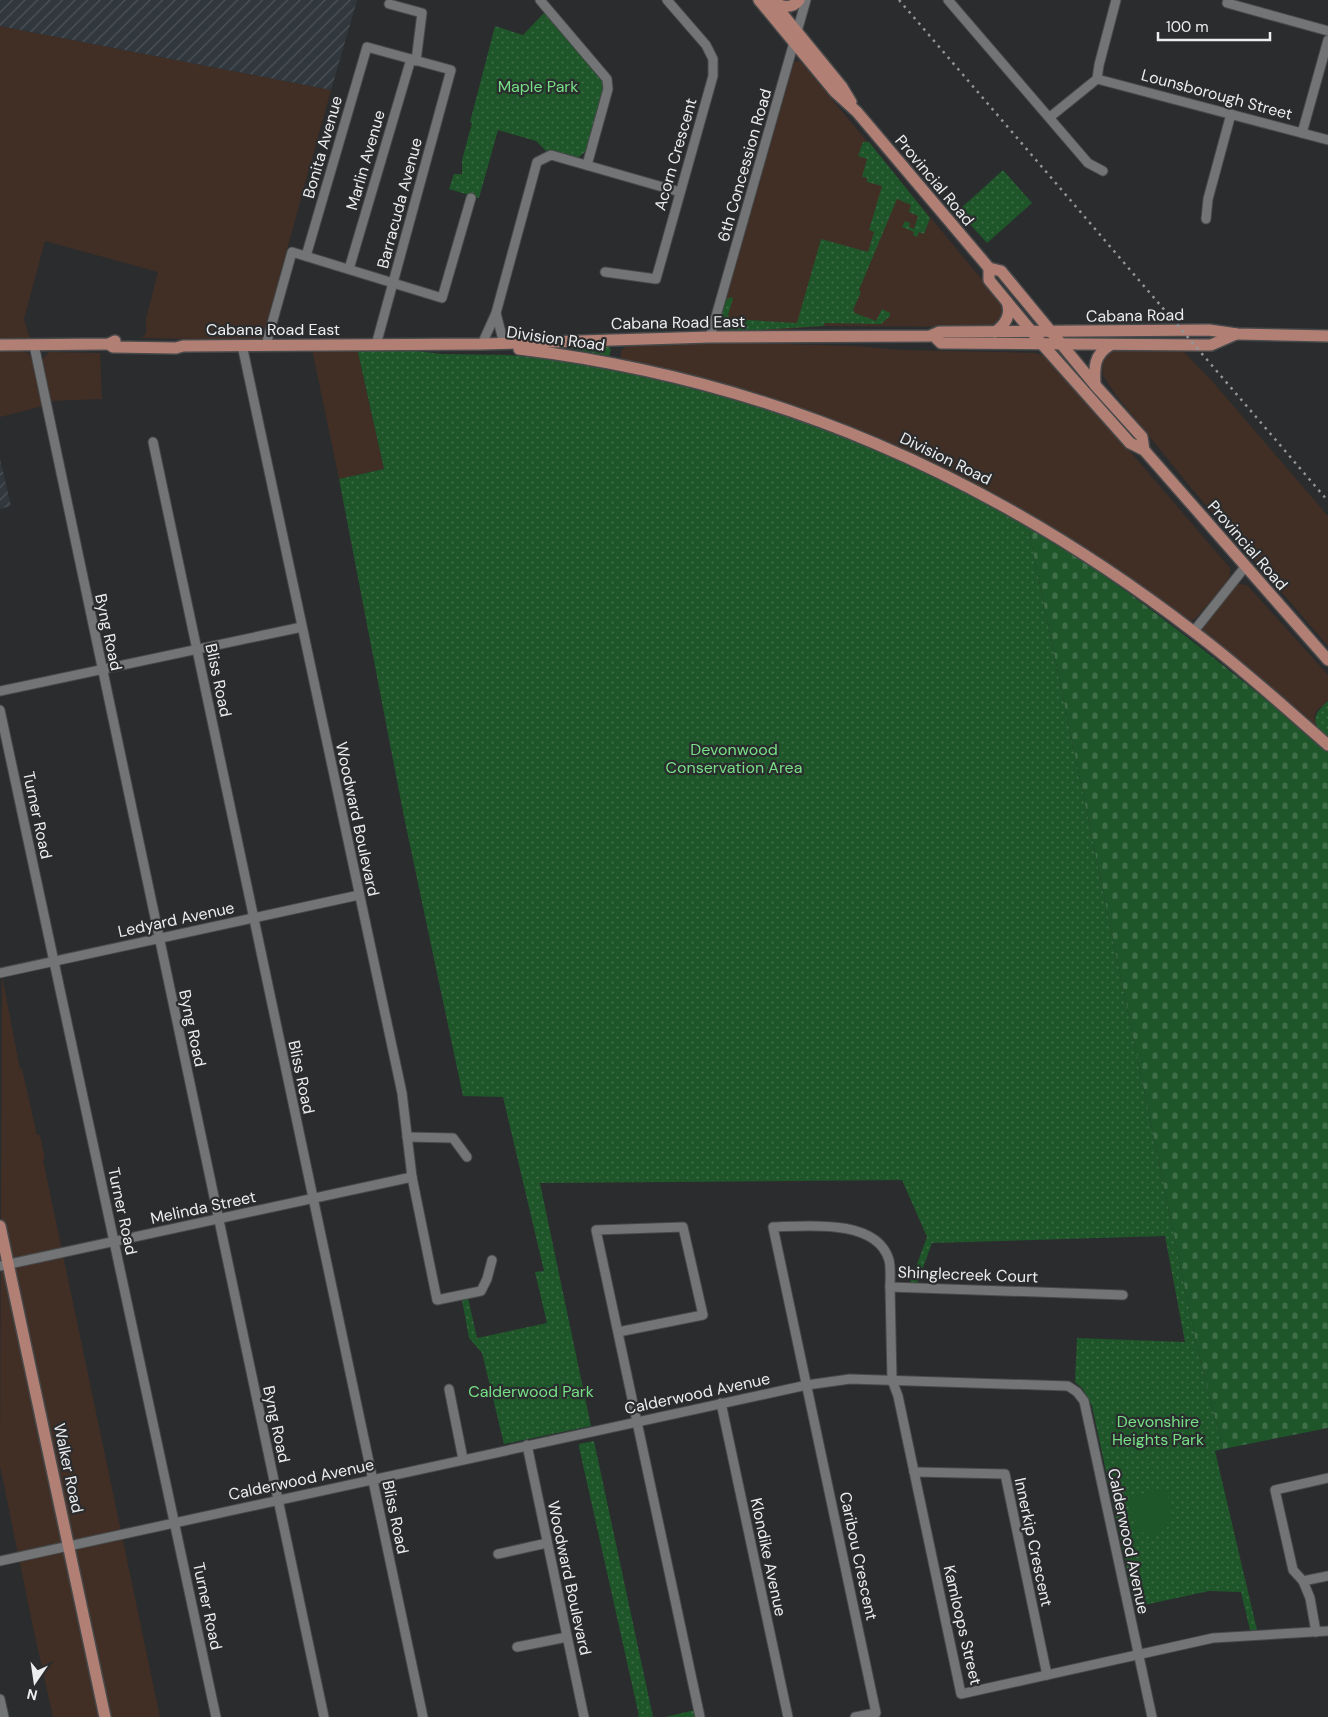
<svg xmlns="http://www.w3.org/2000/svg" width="1328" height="1717" font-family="'DM Sans',sans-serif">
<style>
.commercial{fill:#412f26}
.industrial{fill:url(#industrial-furrows)}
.grass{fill:url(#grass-dots)}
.cemetery{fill:url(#cemetery-stones)}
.garden{fill:#1e5529}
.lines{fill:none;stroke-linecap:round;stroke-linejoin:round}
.minor-casing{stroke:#47494a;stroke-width:11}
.major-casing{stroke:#47494a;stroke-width:14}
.minor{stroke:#727476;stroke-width:9}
.major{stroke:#b27f74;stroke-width:11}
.rail{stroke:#949597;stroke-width:2.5;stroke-dasharray:2.5 5;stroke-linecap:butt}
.labels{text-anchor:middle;stroke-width:4.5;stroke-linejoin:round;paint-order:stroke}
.park-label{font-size:16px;fill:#76e086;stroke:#2b2c2e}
.street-label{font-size:16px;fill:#ecedef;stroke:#2b2c2e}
</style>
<defs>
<pattern id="industrial-furrows" width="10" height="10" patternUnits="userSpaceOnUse" patternTransform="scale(1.25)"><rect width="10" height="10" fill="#30373d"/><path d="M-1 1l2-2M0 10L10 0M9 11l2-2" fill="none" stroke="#4e5459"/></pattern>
<pattern id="grass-dots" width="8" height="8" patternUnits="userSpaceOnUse" patternTransform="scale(1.25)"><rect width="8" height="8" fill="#1e5529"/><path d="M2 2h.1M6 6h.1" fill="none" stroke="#3f6e48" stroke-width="1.8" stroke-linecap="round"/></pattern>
<pattern id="cemetery-stones" width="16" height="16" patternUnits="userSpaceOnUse" patternTransform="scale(1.25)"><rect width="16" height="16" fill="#1e5529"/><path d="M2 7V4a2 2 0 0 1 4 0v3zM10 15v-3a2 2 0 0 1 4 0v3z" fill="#3f6e48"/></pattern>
</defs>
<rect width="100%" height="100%" fill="#2b2c2e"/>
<g class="commercial">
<polygon points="0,26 331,90 262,340 142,338 146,333 146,319 158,272 45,241 24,319 29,336 37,342 0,342"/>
<polygon points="800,61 994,294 1002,305 1000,319 995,324 987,327 823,326 766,331 722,326 720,321 794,62"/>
<polygon points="745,343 856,346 901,350 1035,353 1049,357 1230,568 1230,575 1228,581 1195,619 1188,621 1028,515 621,361 621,351 628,345"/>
<polygon points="357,348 384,469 339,479 312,349"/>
<polygon points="18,350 28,353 33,359 43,406 0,417 0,352"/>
<polygon points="1182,350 1212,381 1328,516 1328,646 1192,489 1115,394 1103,375 1102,363 1106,356 1113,351"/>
<polygon points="49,352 100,353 102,399 49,401 41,361"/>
<polygon points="1239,584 1247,585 1328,675 1328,701 1316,711 1314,718 1319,731 1205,636 1202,629 1205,623 1235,586"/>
<polygon points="2,976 20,1069 22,1069 37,1135 40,1135 45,1159 43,1160 160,1717 53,1717 33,1627 0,1466"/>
</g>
<g class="industrial">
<polygon points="0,0 357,0 331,90 0,26"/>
<polygon points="0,459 11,506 0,509"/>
</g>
<g class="grass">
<polygon points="544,13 603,81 604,89 586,151 578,158 547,152 536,141 498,130 479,198 449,189 454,174 462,174 462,160 472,123 470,122 495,26 523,35"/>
<polygon points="863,142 869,142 930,218 924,234 919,232 917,237 913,235 914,232 902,227 905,221 910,223 909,227 914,229 918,216 909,212 911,205 897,199 859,290 861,292 853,310 855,313 876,321 882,309 890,313 890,316 881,324 825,323 823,326 728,332 720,321 726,299 732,297 733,299 728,315 731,319 797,323 821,239 868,252 874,232 869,230 882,186 867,182 867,178 862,177 867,159 858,156"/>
<polygon points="1003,170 1032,203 987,243 958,211"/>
<polygon points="607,345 611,349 609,356 568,348"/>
<polygon points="357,348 400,349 442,354 507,355 570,360 639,372 788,413 872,446 1027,522 1196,1342 1223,1449 1215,1451 1257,1630 1250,1630 1241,1592 1209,1591 1135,1607 1092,1406 1082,1388 1075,1382 1077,1338 1185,1342 1165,1236 932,1243 917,1284 910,1283 927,1237 902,1180 540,1183 591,1426 504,1444 482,1353 469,1338 462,1300 468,1298 477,1338 547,1323 535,1272 544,1271 503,1097 463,1096 404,817 339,479 384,469"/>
<path d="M1328 701V739C1311 723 1311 716 1328 701Z"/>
<polygon points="594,1441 653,1717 637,1717 639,1716 579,1447 579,1444"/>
<polygon points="695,1710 696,1717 665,1717"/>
</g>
<path class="cemetery" d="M1027 522C1133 592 1231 670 1328 751V1428L1223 1449 1196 1342Z"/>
<path class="garden" d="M1162 1490C1173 1501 1174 1511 1169 1526 1158 1535 1148 1536 1136 1530L1129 1502 1134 1495Z"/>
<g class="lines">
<defs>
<g id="minor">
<polyline points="540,0 607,79 608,89 587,165"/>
<polyline points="948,0 1088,163 1103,171"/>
<polyline points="1227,3 1328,31"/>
<polyline points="389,4 422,13 416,61"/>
<polyline points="1097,79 1328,140"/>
<polyline points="1050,117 1097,79 1099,65 1116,0"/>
<polyline points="1302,133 1328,40"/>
<polyline points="1206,219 1208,199 1231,114"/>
<polyline points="306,256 367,47 451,70 376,345"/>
<polyline points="349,269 411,59"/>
<polyline points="605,272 656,279 713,76 713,59 706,45 667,0"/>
<polyline points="496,313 504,344"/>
<polyline points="710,337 806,0"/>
<polyline points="482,344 496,313 537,162 551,155 680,192"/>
<polyline points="34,345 324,1717"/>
<polyline points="242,345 402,1093 412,1177 437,1300 481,1291 487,1279 492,1260"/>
<polyline points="266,345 292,252 442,298 471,198"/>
<polyline points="153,442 423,1717"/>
<polyline points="1194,631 1245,567"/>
<polyline points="0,691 302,627"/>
<polyline points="0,710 216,1717"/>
<polyline points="0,973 359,895"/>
<polyline points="407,1137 453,1138 467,1157"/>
<polyline points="0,1266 412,1177"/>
<polyline points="890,1287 892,1380 898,1396 961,1694 1213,1638 1328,1631"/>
<polyline points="618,1332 703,1315 683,1227 596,1230 700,1717"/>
<polyline points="449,1389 463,1459"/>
<polyline points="721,1403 788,1717"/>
<polyline points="527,1445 584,1717"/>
<polyline points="914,1472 1005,1474 1047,1675"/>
<polyline points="498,1554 547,1543"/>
<polyline points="0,1561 807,1385 850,1379 1068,1386 1077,1392 1084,1401 1152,1717"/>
<polyline points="1303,1581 1328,1576"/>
<polyline points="1316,1632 1310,1598 1303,1581 1293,1570 1275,1490 1328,1478"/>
<polyline points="517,1647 567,1637"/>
<polyline points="0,1699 4,1717"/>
<path d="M855 1717 876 1713 773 1227C806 1226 877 1218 889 1260 891 1268 890 1279 890 1287L1123 1295"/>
</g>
<g id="major">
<polyline points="759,0 835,92 857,112 989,268 1001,271 1095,385 1142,437 1144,450"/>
<polyline points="771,0 842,87 851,102"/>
<path d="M774 3C783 7 792 9 799 0"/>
<polyline points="989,268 989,280 1042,344 1130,443 1144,450 1328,660"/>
<path d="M995 332C1005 325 1012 315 1007 302"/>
<polyline points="933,335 941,343 1201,345 1211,345 1236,334"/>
<polyline points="109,344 113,347 176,348 183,346 482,344 710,337 930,336 939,332 1209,330 1237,334 1328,336"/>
<polyline points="0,345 109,344 115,341"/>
<path d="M519 349C773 380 991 476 1194 632 1241 667 1284 707 1328 745"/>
<path d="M1095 385C1094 367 1094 355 1110 345"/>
<polyline points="0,1226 105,1717"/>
</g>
</defs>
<use href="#minor" class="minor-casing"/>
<use href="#major" class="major-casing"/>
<use href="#minor" class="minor"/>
<use href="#major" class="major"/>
<polyline class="rail" points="899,0 1328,501"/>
</g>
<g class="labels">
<g class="park-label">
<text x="538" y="92">Maple Park</text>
<text x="734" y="755">Devonwood<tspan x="734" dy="18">Conservation Area</tspan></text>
<text x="531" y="1397">Calderwood Park</text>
<text x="1158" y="1427">Devonshire<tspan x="1158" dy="18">Heights Park</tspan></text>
</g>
<g class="street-label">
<text transform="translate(1217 94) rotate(15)" y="6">Lounsborough Street</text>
<text transform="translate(322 147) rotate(-74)" y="6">Bonita Avenue</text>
<text transform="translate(675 154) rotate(-74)" y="6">Acorn Crescent</text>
<text transform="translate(365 160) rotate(-74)" y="6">Marlin Avenue</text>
<text transform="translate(744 165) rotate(-74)" y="6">6th Concession Road</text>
<text transform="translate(935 180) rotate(50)" y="6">Provincial Road</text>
<text transform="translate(399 203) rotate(-75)" y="6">Barracuda Avenue</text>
<text transform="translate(1135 315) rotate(-1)" y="6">Cabana Road</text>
<text transform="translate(678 322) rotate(-1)" y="6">Cabana Road East</text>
<text x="273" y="335">Cabana Road East</text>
<text transform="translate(556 338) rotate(8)" y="6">Division Road</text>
<text transform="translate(946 458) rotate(26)" y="6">Division Road</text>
<text transform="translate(1248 545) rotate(49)" y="6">Provincial Road</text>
<text transform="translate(109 632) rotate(78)" y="6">Byng Road</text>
<text transform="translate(219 680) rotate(78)" y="6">Bliss Road</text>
<text transform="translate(38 815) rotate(78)" y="6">Turner Road</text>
<text transform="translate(358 819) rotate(78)" y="6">Woodward Boulevard</text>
<text transform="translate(176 919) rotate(-12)" y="6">Ledyard Avenue</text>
<text transform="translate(193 1028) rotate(78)" y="6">Byng Road</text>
<text transform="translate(302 1077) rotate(78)" y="6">Bliss Road</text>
<text transform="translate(203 1207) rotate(-12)" y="6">Melinda Street</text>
<text transform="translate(123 1211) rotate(78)" y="6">Turner Road</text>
<text transform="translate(968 1274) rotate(2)" y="6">Shinglecreek Court</text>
<text transform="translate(697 1393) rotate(-12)" y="6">Calderwood Avenue</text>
<text transform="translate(277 1424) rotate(78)" y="6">Byng Road</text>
<text transform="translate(69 1468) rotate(78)" y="6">Walker Road</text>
<text transform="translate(301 1479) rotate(-12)" y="6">Calderwood Avenue</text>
<text transform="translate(396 1517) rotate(78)" y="6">Bliss Road</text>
<text transform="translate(1129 1541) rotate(78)" y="6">Calderwood Avenue</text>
<text transform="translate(1034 1542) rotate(78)" y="6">Innerkip Crescent</text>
<text transform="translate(859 1556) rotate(78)" y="6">Caribou Crescent</text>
<text transform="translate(769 1557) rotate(78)" y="6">Klondike Avenue</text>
<text transform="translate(570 1578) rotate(78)" y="6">Woodward Boulevard</text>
<text transform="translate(208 1606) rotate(78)" y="6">Turner Road</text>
<text transform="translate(963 1625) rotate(77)" y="6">Kamloops Street</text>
</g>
</g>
<g transform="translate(35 1682) rotate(193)" stroke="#2b2c2e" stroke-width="4" paint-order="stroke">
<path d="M0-4L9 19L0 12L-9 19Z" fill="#ecedef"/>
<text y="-8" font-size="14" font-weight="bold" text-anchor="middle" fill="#ecedef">N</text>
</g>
<path d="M1158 32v8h112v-8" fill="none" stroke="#ecedef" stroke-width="2.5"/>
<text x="1166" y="32" font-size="15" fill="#ecedef" stroke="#2b2c2e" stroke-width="4" paint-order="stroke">100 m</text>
</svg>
